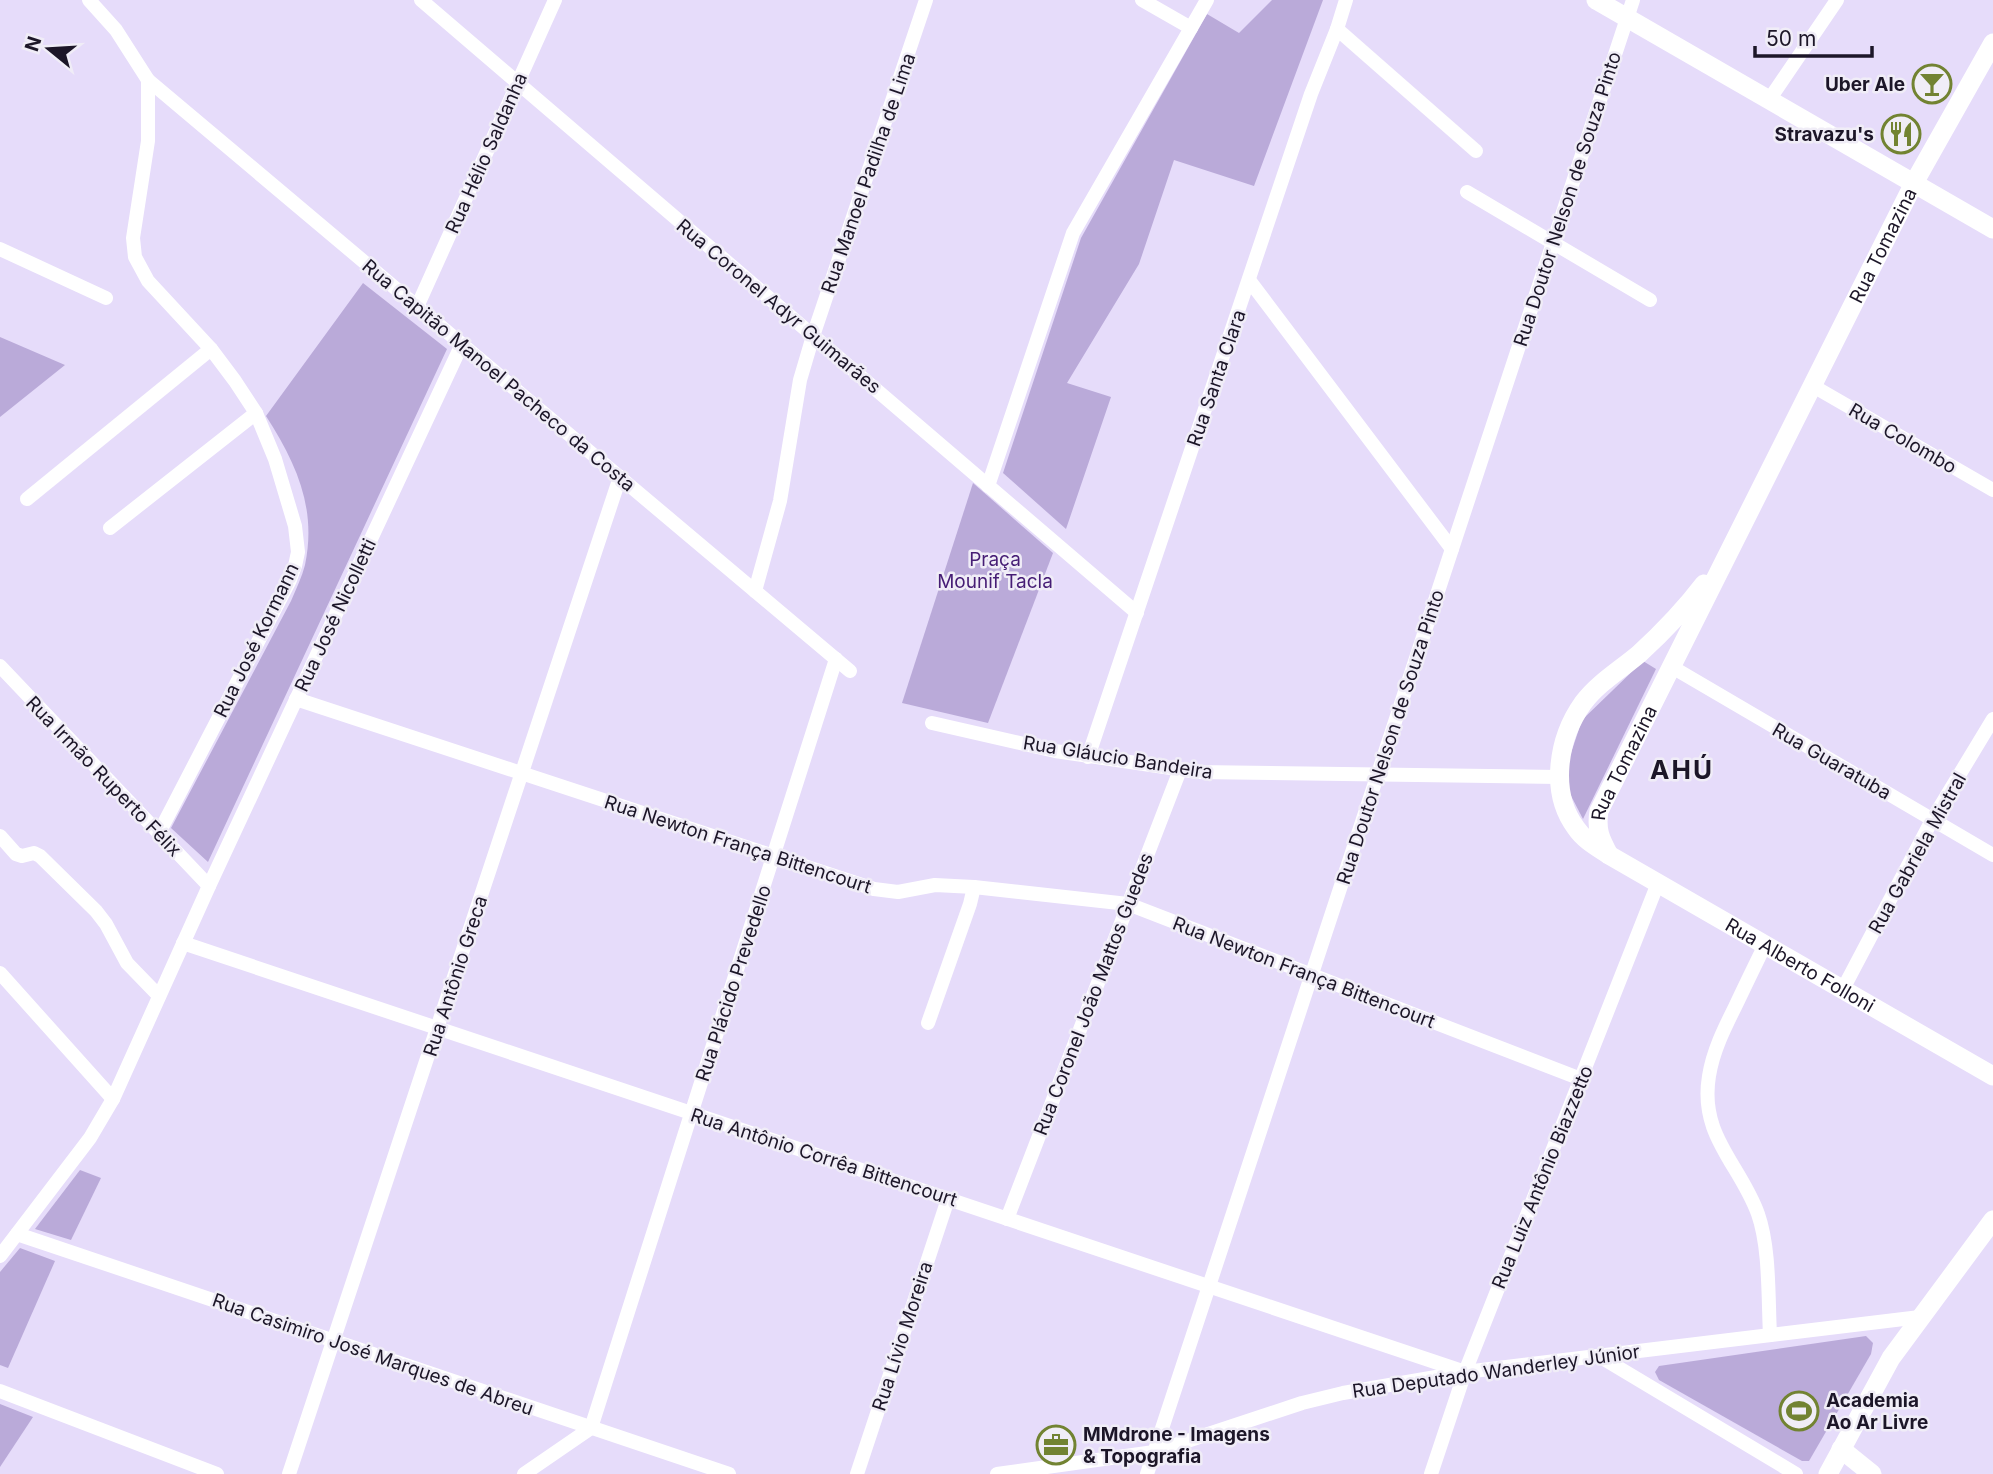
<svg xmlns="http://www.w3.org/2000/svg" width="1993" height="1474" font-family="Inter,sans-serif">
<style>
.green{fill:#baaad9}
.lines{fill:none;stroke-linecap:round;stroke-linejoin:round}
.street{stroke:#fff;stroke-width:14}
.secondary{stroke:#fff;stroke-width:19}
.labels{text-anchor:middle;stroke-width:5;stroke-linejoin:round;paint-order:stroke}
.poi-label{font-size:19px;font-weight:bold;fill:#1c1628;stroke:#f0edf7;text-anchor:end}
.street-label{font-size:19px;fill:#1c1628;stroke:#f0edf7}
.park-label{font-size:19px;fill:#461d75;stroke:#f0edf7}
.district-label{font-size:26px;font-weight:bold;letter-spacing:2px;fill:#1c1628;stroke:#f0edf7}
</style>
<rect width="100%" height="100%" fill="#e6dcfa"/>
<g class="green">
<polygon points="1272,0 1323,0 1254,186 1174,160 1139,264 1067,383 1111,397 1066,529 1003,473 1081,238 1207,14 1239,33"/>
<path d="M363 283 447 349 208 862 171 828 291 601C296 589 302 577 305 565 317 508 296 463 266 416Z"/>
<polygon points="0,337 65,365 0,417"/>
<polygon points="973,483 1053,553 988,723 902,703"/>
<polygon points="1643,661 1656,669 1583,819 1568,790 1566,768 1582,720"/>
<polygon points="80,1170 101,1178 71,1240 35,1229"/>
<polygon points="20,1248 55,1261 8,1368 0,1365 0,1272"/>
<polygon points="1866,1336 1873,1343 1871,1354 1809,1461 1802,1461 1659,1380 1655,1372 1659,1366"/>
<polygon points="0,1404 33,1417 0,1467"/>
</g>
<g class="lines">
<g class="street">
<polyline points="89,0 116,30 148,80 148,141 133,238 135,257 148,281 211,349 235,381 256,413 275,459 295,526 298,552 295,566 290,580 159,833"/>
<polyline points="421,0 1137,613"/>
<polyline points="1142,0 1191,28"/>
<polyline points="1337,29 1476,151"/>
<polyline points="148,80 850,671"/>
<polyline points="1769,100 1837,0"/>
<polyline points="1467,192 1650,300"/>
<polyline points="0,249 106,298"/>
<polyline points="1249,280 1452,549"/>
<polyline points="417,307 555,0"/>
<polyline points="1813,386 1993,490"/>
<polyline points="988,486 1073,233 1207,0"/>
<polyline points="27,499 211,349"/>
<polyline points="110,528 256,413"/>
<polyline points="755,591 780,501 800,380 813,336 926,0"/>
<polyline points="0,666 209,886"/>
<polyline points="1672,667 1993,855"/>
<polyline points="296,699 874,889 898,892 935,885 974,887 1128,904 1581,1079"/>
<polyline points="932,723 1055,751 1198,772 1559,777"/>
<polyline points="1088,757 1311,94 1337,29 1346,0"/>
<polyline points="0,836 16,854 22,856 34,853 40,856 96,911 106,924 127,963 159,996"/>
<polyline points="183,943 1465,1372"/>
<path d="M1765 945C1755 965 1745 986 1735 1007 1724 1029 1713 1051 1709 1076 1699 1136 1740 1164 1758 1214 1770 1248 1768 1298 1770 1335"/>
<polyline points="0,973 113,1099"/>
<polyline points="1843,989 1932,820 1993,719"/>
<polyline points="928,1023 970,904 974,887"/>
<polyline points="1007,1219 1180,770"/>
<polyline points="17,1234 729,1474"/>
<polyline points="0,1256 90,1138 113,1099 209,886 462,344"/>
<polyline points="1599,1356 1796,1474"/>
<polyline points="0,1391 217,1474"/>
<polyline points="289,1474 620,477"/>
<polyline points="524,1474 591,1428 836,659"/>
<polyline points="857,1474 948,1199"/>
<polyline points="997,1474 1154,1452 1302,1403 1343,1393 1465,1372 1920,1317"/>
<polyline points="1147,1474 1633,0"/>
<polyline points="1431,1474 1465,1372 1658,883"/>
</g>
<g class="secondary">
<polyline points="1596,0 1993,229"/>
<path id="s1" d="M1704 584C1685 609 1663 632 1639 654 1620 670 1598 683 1583 703 1558 738 1549 792 1576 828 1584 840 1597 847 1609 855L1993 1076"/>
<path id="s2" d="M1609 855C1600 838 1596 830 1599 811L1914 183 1993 43"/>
<polyline points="1841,1449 1872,1474"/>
<polyline points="1828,1474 1891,1358 1993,1220"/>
</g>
</g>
<defs>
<symbol id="bar-ring" viewBox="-11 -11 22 22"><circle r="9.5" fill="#f0edf7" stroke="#728332" stroke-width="1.5"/><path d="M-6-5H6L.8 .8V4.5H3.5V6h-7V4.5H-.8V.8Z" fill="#728332"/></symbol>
<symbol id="restaurant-ring" viewBox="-11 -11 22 22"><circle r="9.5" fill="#f0edf7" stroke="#728332" stroke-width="1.5"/><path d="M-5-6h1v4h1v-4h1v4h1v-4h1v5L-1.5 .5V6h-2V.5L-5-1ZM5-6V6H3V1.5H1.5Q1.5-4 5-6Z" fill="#728332"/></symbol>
<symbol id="stadium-ring" viewBox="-11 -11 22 22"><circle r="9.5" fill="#f0edf7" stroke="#728332" stroke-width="1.5"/><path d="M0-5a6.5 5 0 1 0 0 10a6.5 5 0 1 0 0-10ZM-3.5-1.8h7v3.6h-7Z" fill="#728332"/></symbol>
<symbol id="office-ring" viewBox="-11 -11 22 22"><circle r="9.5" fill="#f0edf7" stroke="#728332" stroke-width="1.5"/><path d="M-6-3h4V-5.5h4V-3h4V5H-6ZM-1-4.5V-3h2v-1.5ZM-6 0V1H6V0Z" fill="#728332"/></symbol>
</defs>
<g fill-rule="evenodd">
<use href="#bar-ring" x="1910" y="62" width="44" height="44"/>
<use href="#restaurant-ring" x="1879" y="112" width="44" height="44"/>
<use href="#stadium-ring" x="1777" y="1389" width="44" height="44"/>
<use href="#office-ring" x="1034" y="1423" width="44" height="44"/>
</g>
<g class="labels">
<g class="poi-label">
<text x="1905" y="91">Uber Ale</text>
<text x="1874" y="141">Stravazu's</text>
<text x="1826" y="1407" text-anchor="start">Academia<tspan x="1826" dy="22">Ao Ar Livre</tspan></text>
<text x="1083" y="1441" text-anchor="start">MMdrone - Imagens<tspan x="1083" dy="22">&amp; Topografia</tspan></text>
</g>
<g class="street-label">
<text transform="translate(486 153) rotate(-66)" y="7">Rua Hélio Saldanha</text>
<text transform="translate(868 173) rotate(-71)" y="7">Rua Manoel Padilha de Lima</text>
<text transform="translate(1567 199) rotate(-72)" y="7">Rua Doutor Nelson de Souza Pinto</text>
<text dy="7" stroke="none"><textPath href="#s2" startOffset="679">Rua Tomazina</textPath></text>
<text transform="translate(779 306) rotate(40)" y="7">Rua Coronel Adyr Guimarães</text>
<text transform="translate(499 375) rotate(40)" y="7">Rua Capitão Manoel Pacheco da Costa</text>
<text transform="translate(1216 378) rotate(-71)" y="7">Rua Santa Clara</text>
<text transform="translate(1903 438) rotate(30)" y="7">Rua Colombo</text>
<text transform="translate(335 615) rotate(-65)" y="7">Rua José Nicolletti</text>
<text transform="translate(256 640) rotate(-64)" y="7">Rua José Kormann</text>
<text transform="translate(1390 737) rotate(-72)" y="7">Rua Doutor Nelson de Souza Pinto</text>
<text transform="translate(1118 757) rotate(9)" y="7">Rua Gláucio Bandeira</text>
<text transform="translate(1832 761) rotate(30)" y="7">Rua Guaratuba</text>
<text dy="7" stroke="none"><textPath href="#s2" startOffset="100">Rua Tomazina</textPath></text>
<text transform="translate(104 776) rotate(46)" y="7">Rua Irmão Ruperto Félix</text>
<text transform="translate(738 844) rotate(18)" y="7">Rua Newton França Bittencourt</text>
<text transform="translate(1917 853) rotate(-61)" y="7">Rua Gabriela Mistral</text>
<text dy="7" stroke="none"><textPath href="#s1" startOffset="567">Rua Alberto Folloni</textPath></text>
<text transform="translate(1304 972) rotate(21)" y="7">Rua Newton França Bittencourt</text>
<text transform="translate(455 976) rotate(-72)" y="7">Rua Antônio Greca</text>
<text transform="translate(733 983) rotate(-72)" y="7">Rua Plácido Prevedello</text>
<text transform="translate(1093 994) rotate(-69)" y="7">Rua Coronel João Mattos Guedes</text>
<text transform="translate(824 1157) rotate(18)" y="7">Rua Antônio Corrêa Bittencourt</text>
<text transform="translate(1542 1177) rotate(-68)" y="7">Rua Luiz Antônio Biazzetto</text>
<text transform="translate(902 1336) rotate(-72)" y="7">Rua Lívio Moreira</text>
<text transform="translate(373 1354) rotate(19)" y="7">Rua Casimiro José Marques de Abreu</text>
<text transform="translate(1496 1371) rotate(-8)" y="7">Rua Deputado Wanderley Júnior</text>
</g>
<g class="park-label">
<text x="995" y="566">Praça<tspan x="995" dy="22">Mounif Tacla</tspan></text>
</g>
<g class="district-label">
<text x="1682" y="779">AHÚ</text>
</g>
</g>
<g transform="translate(49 49) rotate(288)" stroke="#f0edf7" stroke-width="5" paint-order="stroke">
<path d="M0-5L12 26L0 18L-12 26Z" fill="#1c1628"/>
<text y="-10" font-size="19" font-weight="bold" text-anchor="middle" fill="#1c1628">N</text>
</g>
<path d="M1755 46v10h117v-10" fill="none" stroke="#1c1628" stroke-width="3.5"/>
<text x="1766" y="46" font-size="21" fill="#1c1628" stroke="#f0edf7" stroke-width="5" paint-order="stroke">50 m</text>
</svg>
